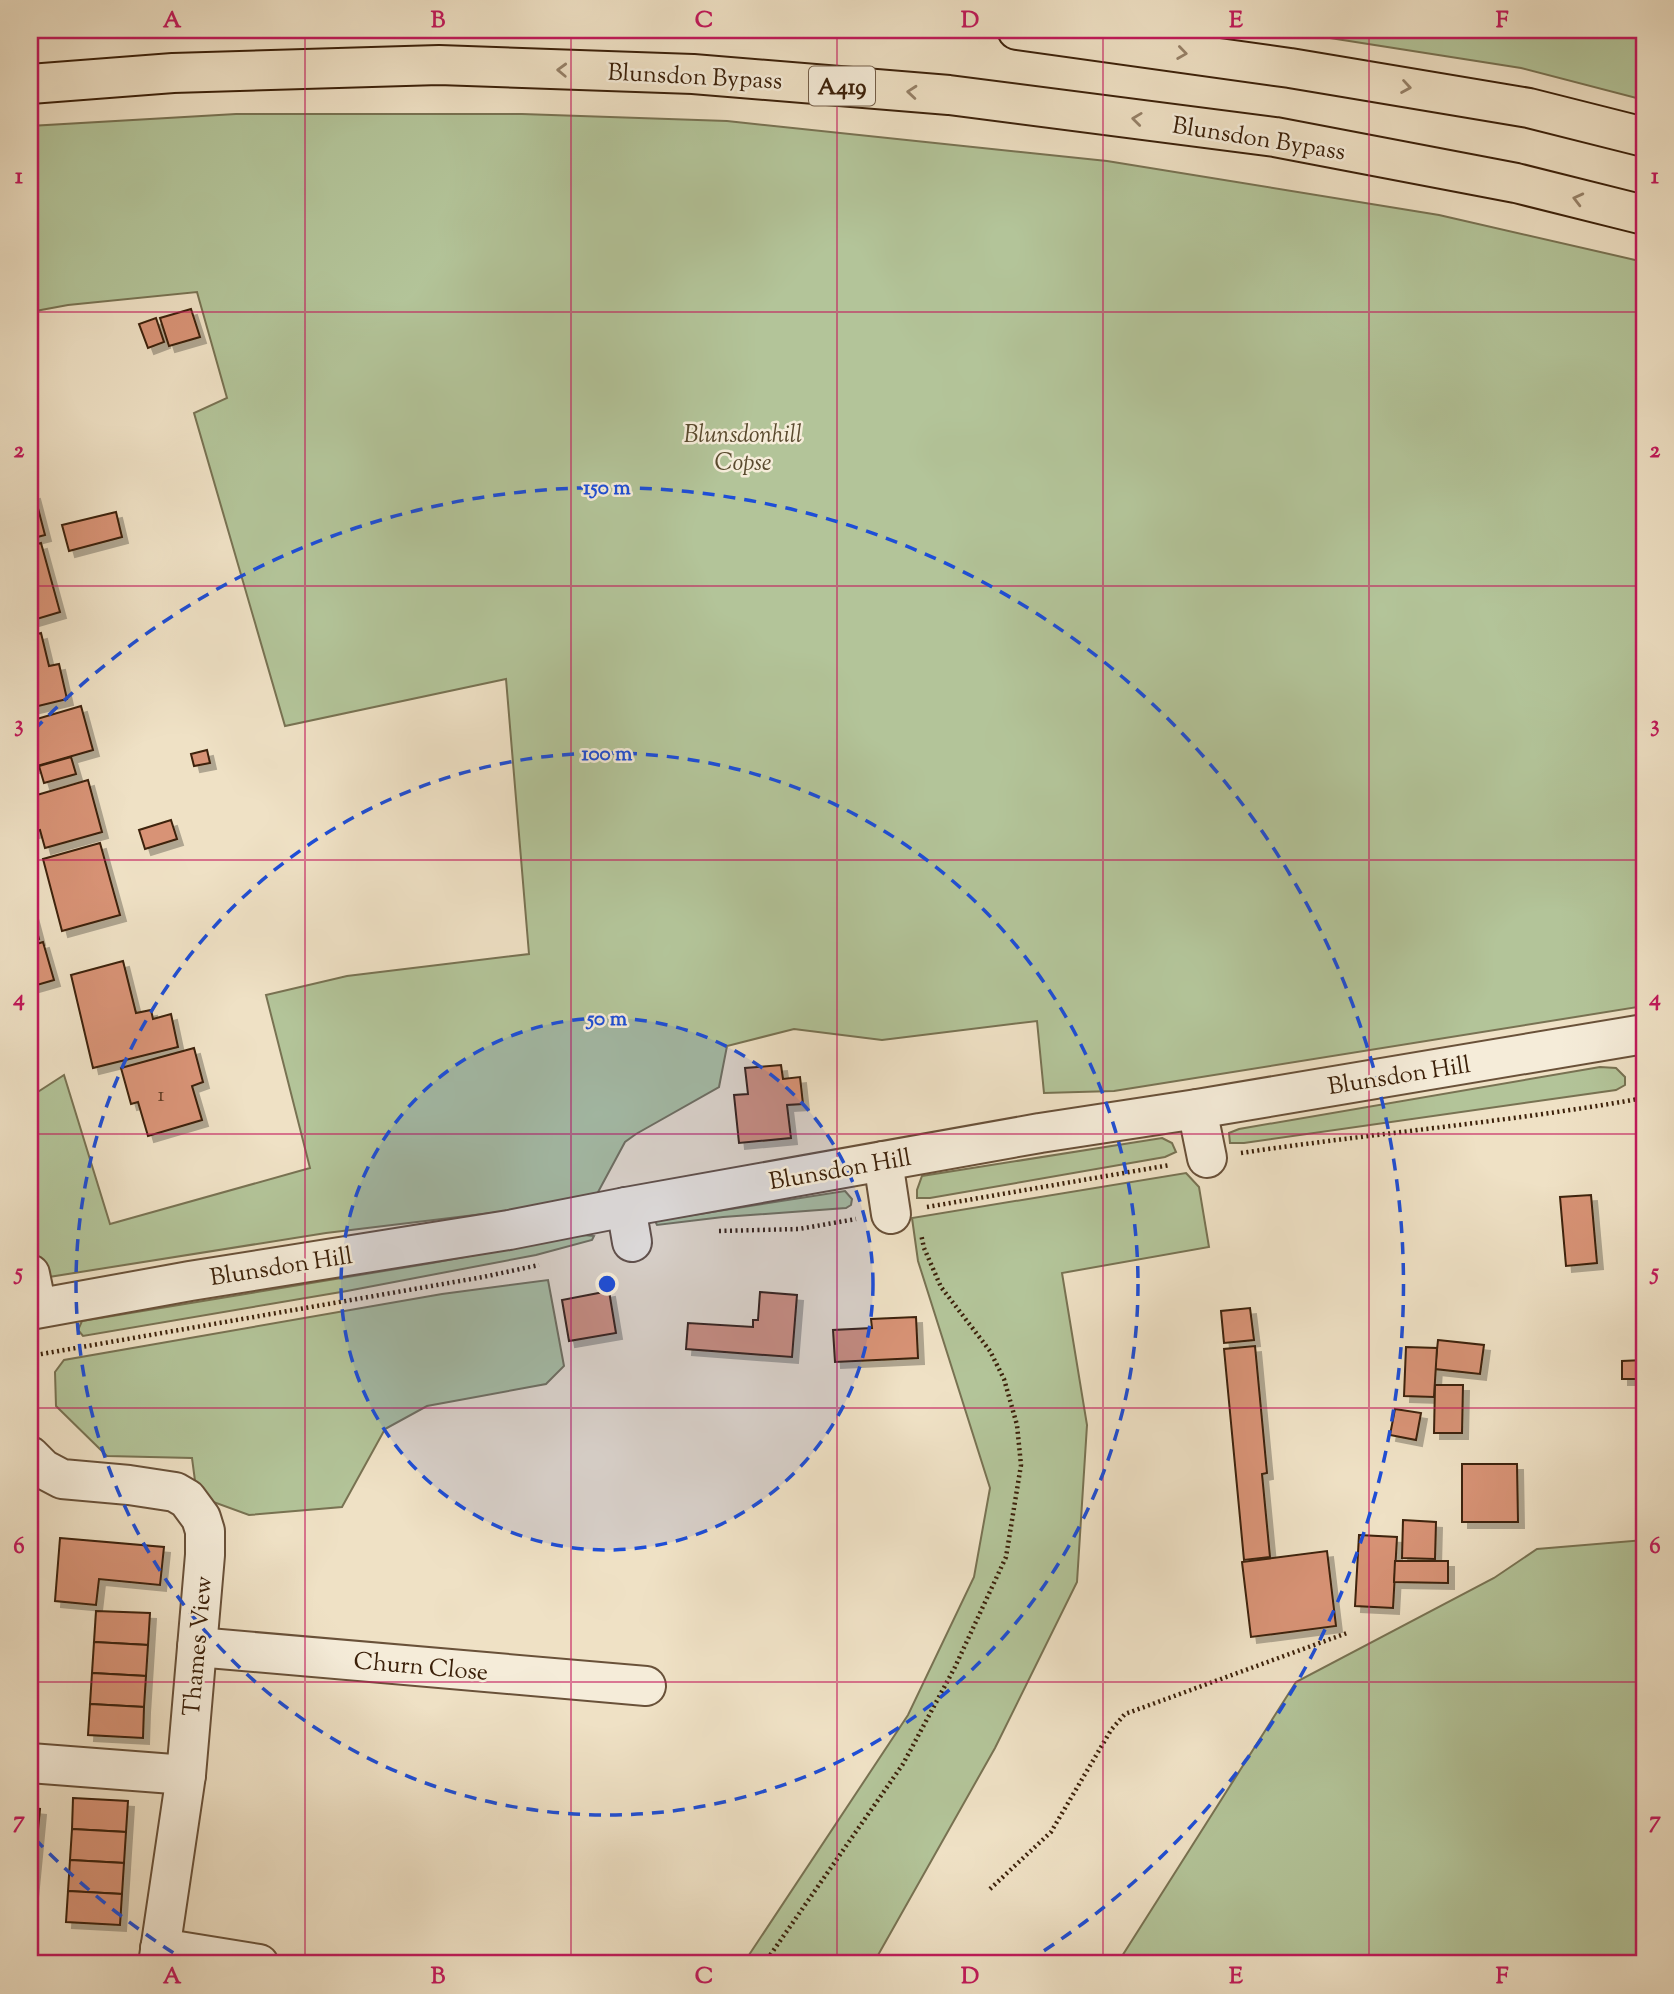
<svg xmlns="http://www.w3.org/2000/svg" width="1674" height="1994" font-family="'Sorts Mill Goudy',serif">
<style>
.green{fill:#b3c499;stroke:#787252;stroke-width:2}
.building{fill:#d89376;stroke:#3c210a;stroke-width:2;filter:url(#shadow)}
.lines{fill:none;stroke-linecap:round;stroke-linejoin:round}
.minor-casing{stroke:#695139;stroke-width:42}
.highway-casing{stroke:#3c210a;stroke-width:42}
.path{stroke:#3c210a;stroke-width:4.5;stroke-dasharray:2 3.5;stroke-linecap:butt}
.minor{stroke:#f5ecd9;stroke-width:38}
.highway{stroke:#efe1c5;stroke-width:38}
.oneway{stroke:#968168}
.grid{fill:none;stroke:#c2185b;stroke-width:2;stroke-opacity:0.55}
.ring{fill:none;stroke:#1d4ed8;stroke-width:3.5;stroke-dasharray:12 9}
.labels{text-anchor:middle;stroke-width:5;stroke-linejoin:round;paint-order:stroke}
.number-label{font-size:21px;fill:#633e25}
.shield{fill:#f5ecd9;stroke:#745e48;stroke-width:2}
.shield-label{font-size:23px;font-weight:bold;fill:#3c210a}
.street-label{font-size:24px;fill:#3c210a;stroke:#f5ecd9}
.park-label{font-size:24px;font-style:italic;fill:#5a4a2e;stroke:#f5ecd9}
.centre{fill:#1d4ed8;stroke:#f5ecd9;stroke-width:3.5}
.ring-label{font-size:21px;text-anchor:middle;font-weight:bold;fill:#1d4ed8;stroke:#f5ecd9;stroke-width:5;stroke-linejoin:round;paint-order:stroke}
.neatline{fill:none;stroke:#c2185b;stroke-width:2.5}
.grid-label{font-size:23px;text-anchor:middle;font-weight:bold;fill:#c2185b}
</style>
<defs>
<filter id="shadow"><feDropShadow dx="6" dy="6" stdDeviation="0" flood-color="#0004"/></filter>
</defs>
<rect width="100%" height="100%" fill="#efe1c5"/>
<filter id="stains"><feTurbulence type="fractalNoise" baseFrequency=".00286" numOctaves="4"/><feColorMatrix values="0 0 0 0 .2 0 0 0 0 .09 0 0 0 0 .02 0 0 0 .5 -.17"/></filter>
<radialGradient id="worn" r=".72"><stop offset=".6" stop-color="#630" stop-opacity="0"/><stop offset="1" stop-color="#630" stop-opacity=".3"/></radialGradient>
<g class="green">
<polygon points="1279,30 1644,30 1644,100 1521,68"/>
<polygon points="236,114 522,114 727,121 1107,161 1439,215 1644,262 1644,1006 1114,1091 1044,1093 1037,1021 882,1040 794,1029 727,1046 719,1087 636,1134 625,1142 597,1194 582,1202 326,1233 30,1280 30,1097 64,1075 110,1224 310,1168 266,995 347,976 529,954 506,679 285,726 194,413 227,398 197,292 68,305 30,312 30,126"/>
<polygon points="1600,1067 1616,1068 1625,1077 1625,1085 1616,1090 1244,1143 1230,1143 1229,1133 1239,1129"/>
<polygon points="1162,1138 1172,1143 1176,1152 1165,1157 930,1198 917,1198 917,1190 922,1176"/>
<polygon points="1186,1173 1199,1187 1209,1247 1062,1273 1087,1425 1077,1582 995,1748 873,1964 743,1964 908,1715 974,1577 990,1488 918,1261 912,1218"/>
<polygon points="845,1191 852,1199 851,1205 846,1208 723,1217 657,1225 655,1221"/>
<polygon points="583,1235 594,1236 592,1240 536,1255 347,1291 83,1336 78,1330 82,1321 432,1263"/>
<polygon points="548,1280 564,1366 546,1384 427,1406 385,1429 342,1507 249,1515 197,1496 192,1458 107,1456 56,1406 55,1372 64,1360 442,1294"/>
<polygon points="1644,1540 1644,1964 1117,1964 1296,1682 1494,1578 1537,1549"/>
</g>
<g class="building">
<polygon points="191,309 200,337 169,346 160,318"/>
<polygon points="156,318 164,342 148,348 139,324"/>
<polygon points="34,493 45,535 30,539 30,494"/>
<polygon points="116,512 122,537 69,551 62,525"/>
<polygon points="41,543 60,612 30,621 30,546"/>
<polygon points="41,633 49,666 59,664 67,699 30,708 30,636"/>
<polygon points="81,706 93,750 30,768 30,721"/>
<polygon points="207,750 210,763 194,766 191,754"/>
<polygon points="71,757 76,774 44,783 39,766"/>
<polygon points="88,780 102,832 45,848 40,830 30,833 30,797"/>
<polygon points="171,820 177,839 145,849 139,830"/>
<polygon points="100,843 120,915 62,931 43,859"/>
<polygon points="30,905 39,939 30,941"/>
<polygon points="43,942 54,980 30,987 30,946"/>
<polygon points="123,961 136,1013 151,1010 153,1019 171,1014 178,1047 93,1068 71,975"/>
<polygon points="194,1048 203,1082 192,1086 202,1120 148,1136 138,1102 131,1104 121,1068"/>
<polygon points="781,1065 783,1079 800,1077 803,1104 787,1105 791,1138 739,1143 734,1095 748,1094 745,1068"/>
<polygon points="1591,1195 1597,1263 1566,1266 1560,1197"/>
<polygon points="609,1291 616,1333 569,1341 562,1300"/>
<polygon points="760,1292 797,1295 792,1357 686,1349 688,1323 753,1327 753,1320 758,1320"/>
<polygon points="1250,1308 1254,1340 1224,1343 1221,1311"/>
<polygon points="916,1317 918,1358 835,1362 833,1330 872,1328 871,1319"/>
<polygon points="1438,1340 1484,1345 1480,1374 1435,1369"/>
<polygon points="1255,1346 1267,1473 1262,1474 1270,1557 1244,1560 1224,1349"/>
<polygon points="1406,1347 1437,1348 1434,1397 1404,1396"/>
<polygon points="1644,1360 1644,1379 1622,1379 1622,1361"/>
<polygon points="1435,1385 1463,1385 1462,1433 1434,1433"/>
<polygon points="1395,1409 1421,1413 1416,1440 1390,1435"/>
<polygon points="1462,1464 1517,1464 1518,1522 1462,1522"/>
<polygon points="1403,1520 1436,1522 1435,1559 1402,1558"/>
<polygon points="1359,1535 1397,1537 1393,1608 1355,1606"/>
<polygon points="60,1538 164,1547 160,1585 99,1579 96,1605 55,1601"/>
<polygon points="1327,1551 1336,1626 1251,1637 1242,1562"/>
<polygon points="1395,1561 1448,1561 1448,1583 1394,1582"/>
<polygon points="96,1611 150,1613 148,1645 94,1642"/>
<polygon points="94,1642 148,1645 146,1676 92,1673"/>
<polygon points="92,1673 146,1676 144,1707 90,1704"/>
<polygon points="90,1704 144,1707 143,1738 88,1735"/>
<polygon points="73,1798 128,1801 126,1832 72,1829"/>
<polygon points="30,1808 40,1809 37,1840 30,1839"/>
<polygon points="72,1829 126,1832 124,1863 70,1860"/>
<polygon points="30,1839 37,1840 34,1871 30,1870"/>
<polygon points="70,1860 124,1863 122,1894 68,1891"/>
<polygon points="30,1870 34,1871 31,1902 30,1902"/>
<polygon points="68,1891 122,1894 120,1925 66,1922"/>
</g>
<g class="lines">
<defs>
<g id="minor">
<polyline points="1197,1109 1207,1158"/>
<polyline points="883,1161 891,1214"/>
<polyline points="626,1207 632,1242"/>
<polyline points="30,1274 37,1308"/>
<polyline points="30,1310 190,1281 509,1230 626,1207 1040,1133 1197,1109 1644,1034"/>
<polyline points="30,1456 43,1469 62,1479 129,1485 175,1492 187,1499 201,1518 205,1531 205,1555 186,1775 158,1964"/>
<polyline points="197,1647 646,1686"/>
<polyline points="30,1763 186,1775"/>
<polyline points="160,1948 259,1964"/>
</g>
<g id="highway">
<polyline points="1017,30 1290,68 1529,108 1644,137"/>
<polyline points="30,84 173,73 439,65 693,74 949,95 1275,137 1516,183 1644,215"/>
</g>
</defs>
<use href="#minor" class="minor-casing"/>
<use href="#highway" class="highway-casing"/>
<g class="path">
<path d="M1241 1153C1375 1133 1510 1122 1644 1098"/>
<polyline points="927,1207 1170,1165"/>
<polyline points="719,1231 799,1229 856,1219"/>
<polyline points="30,1356 483,1277 539,1265"/>
<polyline points="990,1889 1051,1832 1111,1730 1125,1714 1347,1633"/>
<polyline points="764,1964 903,1764 955,1667 1006,1557 1021,1465 1017,1425 1004,1379 990,1351 941,1287 924,1248 921,1234"/>
</g>
<use href="#minor" class="minor"/>
<use href="#highway" class="highway"/>
</g>
<defs><path id="oneway-chevron" d="M-2-3.5L2.5 0L-2 3.5" fill="none" stroke-width="1.6" stroke-linecap="round" stroke-linejoin="round" transform="scale(1.75)"/></defs>
<g class="oneway">
<use href="#oneway-chevron" transform="translate(1182 53) rotate(8)"/>
<use href="#oneway-chevron" transform="translate(562 70) rotate(-178)"/>
<use href="#oneway-chevron" transform="translate(1406 87) rotate(9)"/>
<use href="#oneway-chevron" transform="translate(912 92) rotate(-175)"/>
<use href="#oneway-chevron" transform="translate(1137 119) rotate(-173)"/>
<use href="#oneway-chevron" transform="translate(1578 199) rotate(-166)"/>
</g>
<path class="grid" d="M305 30V1964M571 30V1964M837 30V1964M1103 30V1964M1369 30V1964M30 312H1644M30 586H1644M30 860H1644M30 1134H1644M30 1408H1644M30 1682H1644"/>
<circle cx="607" cy="1284" r="266" fill="#1d4ed8" fill-opacity=".12"/>
<g class="ring">
<circle cx="607" cy="1284" r="266"/>
<circle cx="607" cy="1284" r="531"/>
<path d="M191 1964A797 797 0 0 1 34 1838M34 730A797 797 0 1 1 1023 1964"/>
</g>
<g class="labels">
<g class="number-label">
<text x="161" y="1101">1</text>
</g>
<rect class="shield" x="809" y="66.5" width="66" height="39" rx="5"/>
<g class="shield-label">
<text x="842" y="94">A419</text>
</g>
<g class="street-label">
<text transform="translate(695 76) rotate(3)" y="8">Blunsdon Bypass</text>
<text transform="translate(1259 138) rotate(9)" y="8">Blunsdon Bypass</text>
<text transform="translate(1399 1075) rotate(-9)" y="8">Blunsdon Hill</text>
<text transform="translate(840 1169) rotate(-10)" y="8">Blunsdon Hill</text>
<text transform="translate(281 1266) rotate(-9)" y="8">Blunsdon Hill</text>
<text transform="translate(197 1646) rotate(-85)" y="8">Thames View</text>
<text transform="translate(421 1666) rotate(5)" y="8">Churn Close</text>
</g>
<g class="park-label">
<text x="743" y="442">Blunsdonhill<tspan x="743" dy="28">Copse</tspan></text>
</g>
</g>
<circle cx="607" cy="1284" r="10" class="centre"/>
<g class="ring-label">
<text x="607" y="494">150 m</text>
<text x="607" y="760">100 m</text>
<text x="607" y="1025">50 m</text>
</g>
<rect width="1674" height="1994" fill="none" stroke="#efe1c5" stroke-width="77"/>
<rect x="38" y="38" width="1598" height="1917" class="neatline"/>
<g class="grid-label">
<text x="172" y="27">A</text>
<text x="438" y="27">B</text>
<text x="704" y="27">C</text>
<text x="970" y="27">D</text>
<text x="1236" y="27">E</text>
<text x="1502" y="27">F</text>
<text x="19" y="183">1</text>
<text x="1655" y="183">1</text>
<text x="19" y="457">2</text>
<text x="1655" y="457">2</text>
<text x="19" y="731">3</text>
<text x="1655" y="731">3</text>
<text x="19" y="1005">4</text>
<text x="1655" y="1005">4</text>
<text x="19" y="1279">5</text>
<text x="1655" y="1279">5</text>
<text x="19" y="1553">6</text>
<text x="1655" y="1553">6</text>
<text x="19" y="1827">7</text>
<text x="1655" y="1827">7</text>
<text x="172" y="1983">A</text>
<text x="438" y="1983">B</text>
<text x="704" y="1983">C</text>
<text x="970" y="1983">D</text>
<text x="1236" y="1983">E</text>
<text x="1502" y="1983">F</text>
</g>
<rect width="100%" height="100%" filter="url(#stains)"/>
<rect width="100%" height="100%" fill="url(#worn)"/>
</svg>
